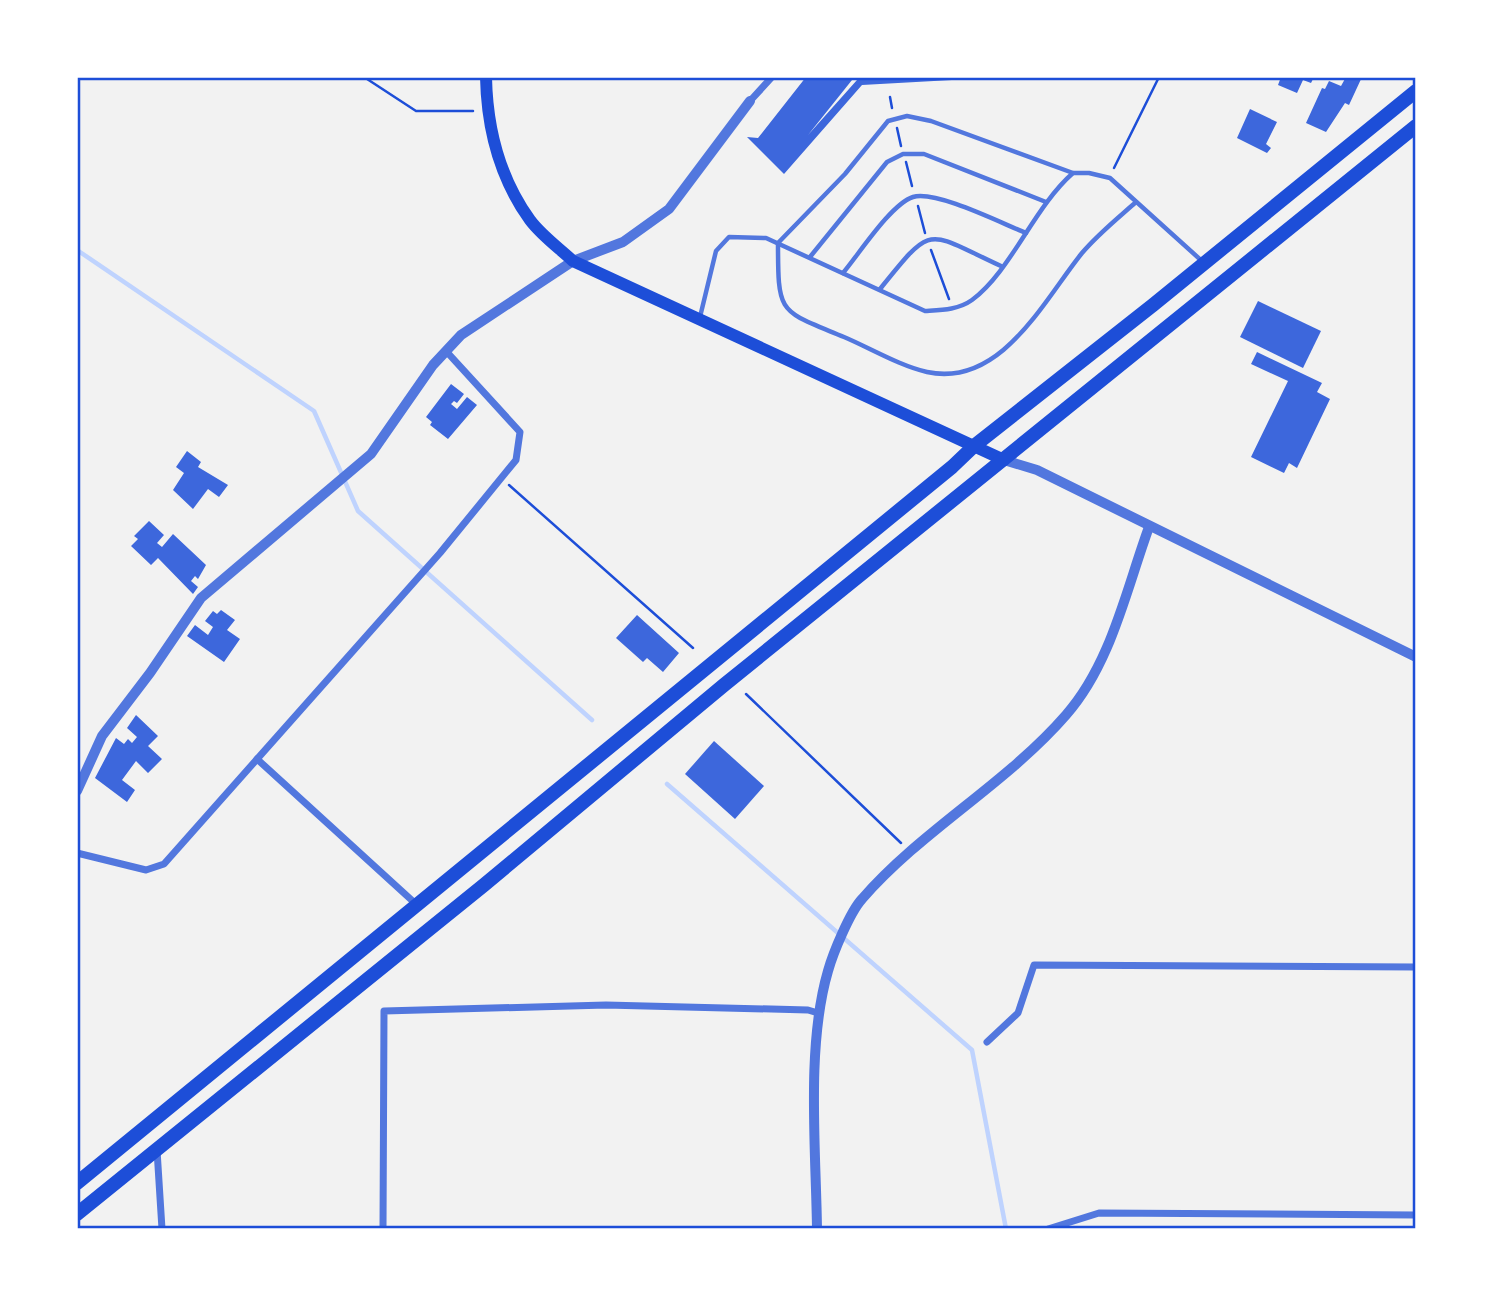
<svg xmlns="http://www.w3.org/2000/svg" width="1493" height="1306" font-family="Ubuntu,sans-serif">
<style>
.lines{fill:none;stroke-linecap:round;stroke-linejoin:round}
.stream{stroke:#bfd3fe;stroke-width:4.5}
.building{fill:#3d67dc;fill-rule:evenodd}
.path{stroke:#1d4ed8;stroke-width:2.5}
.service{stroke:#5277de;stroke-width:4.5}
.minor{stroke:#5277de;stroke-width:7}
.tertiary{stroke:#5277de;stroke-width:10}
.secondary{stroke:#1d4ed8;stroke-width:12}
.trunk{stroke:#1d4ed8;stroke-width:14}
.neatline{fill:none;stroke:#1d4ed8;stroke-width:2.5}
</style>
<rect width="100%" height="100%" fill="#f2f2f2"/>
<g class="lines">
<g class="stream">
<polyline points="77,250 314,411 358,511 592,720"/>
<polyline points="667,784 972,1050 1006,1229"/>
</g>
</g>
<g class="building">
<path d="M806 77H952V80L862 85 784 174 747 137 758 138ZM852 80H857L808 135Z"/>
<polygon points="1281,77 1314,77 1311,83 1303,80 1297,93 1278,85"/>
<polygon points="1346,77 1362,77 1349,105 1345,103 1326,132 1306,123 1322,88 1325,89 1329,81 1341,86"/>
<polygon points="1250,109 1277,122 1266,144 1271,148 1267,153 1237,138"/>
<polygon points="1258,301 1321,331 1303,368 1240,337"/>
<polygon points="1257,352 1322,383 1317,392 1330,399 1297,468 1289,463 1284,473 1251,457 1288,381 1251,364"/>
<polygon points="451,384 464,394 457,403 454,401 451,404 457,409 467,397 477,405 448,439 430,425 432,422 426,417"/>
<polygon points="187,451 201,462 198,467 228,485 219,497 208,489 193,509 173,490 184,473 176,467"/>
<polygon points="149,521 164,535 157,543 162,547 173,534 206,565 198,579 195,576 191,581 198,587 193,594 158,558 151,565 131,546 138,539 134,536"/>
<polygon points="221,610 235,620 227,630 240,639 224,662 187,636 195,625 208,635 213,627 205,621 213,611 217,614"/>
<polygon points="637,615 679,653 663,672 647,658 643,662 616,638"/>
<polygon points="136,715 158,736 148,746 162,759 148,773 136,761 122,780 135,790 127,802 95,778 116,738 124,744 128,739 132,743 137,737 127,728"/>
<polygon points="714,741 764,786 735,819 685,774"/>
</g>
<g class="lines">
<g class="path">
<polyline points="364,77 416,111 473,111"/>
<polyline points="890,97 892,108"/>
<polyline points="897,128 901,146"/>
<polyline points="906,162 912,186"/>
<polyline points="1114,168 1159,77"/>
<polyline points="918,206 925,233"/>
<polyline points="931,250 949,299"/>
<polyline points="509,485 693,648"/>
<polyline points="746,694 901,843"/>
</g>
<g class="service">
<path d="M1073 173 931 121 907 116 888 121 845 174 778 243C778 316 779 310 844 337 870 348 900 366 927 372 1001 388 1044 300 1082 253 1098 234 1118 218 1136 202"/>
<polyline points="810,257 887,162 903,154 924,154 1046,202"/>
<path d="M843 273C859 254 891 204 913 197 936 190 1003 224 1026 233"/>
<path d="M880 289C934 222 925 231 1001 266"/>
<path d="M700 317 716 251 729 237 766 238 925 311C941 310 958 310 972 300 1011 271 1034 207 1073 173H1089L1110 178 1203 262"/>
</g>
<g class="minor">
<polyline points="750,101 772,77"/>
<polyline points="257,759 417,905"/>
<polyline points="77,853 146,870 164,864 440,553 516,460 520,432 446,351"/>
<polyline points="987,1042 1018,1013 1034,965 1416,967"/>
<polyline points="157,1150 162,1229"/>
<polyline points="383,1229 384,1011 606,1005 808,1010 818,1013"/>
<polyline points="1048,1229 1099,1213 1416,1215"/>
</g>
<g class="tertiary">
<polyline points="1004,460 1037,470 1416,657"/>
<polyline points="77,791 102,736 150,673 201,598 371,454 433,365 461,335 573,261 623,242 669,209 750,101"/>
<path d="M817 1229C816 1150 806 1046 828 971 833 953 850 912 862 899 922 830 1006 784 1066 715 1111 664 1126 590 1149 527"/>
</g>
<path class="secondary" d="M486 77C487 128 499 177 530 220 541 235 559 248 573 261L1004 460"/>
<g class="trunk">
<polyline points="77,1183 952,467 974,446 1153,305 1416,91"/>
<polyline points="77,1214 484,885 724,685 1416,126"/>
</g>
</g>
<rect width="1493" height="1306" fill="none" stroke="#ffffff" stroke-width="158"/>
<rect x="79" y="79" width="1335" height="1148" class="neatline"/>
</svg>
